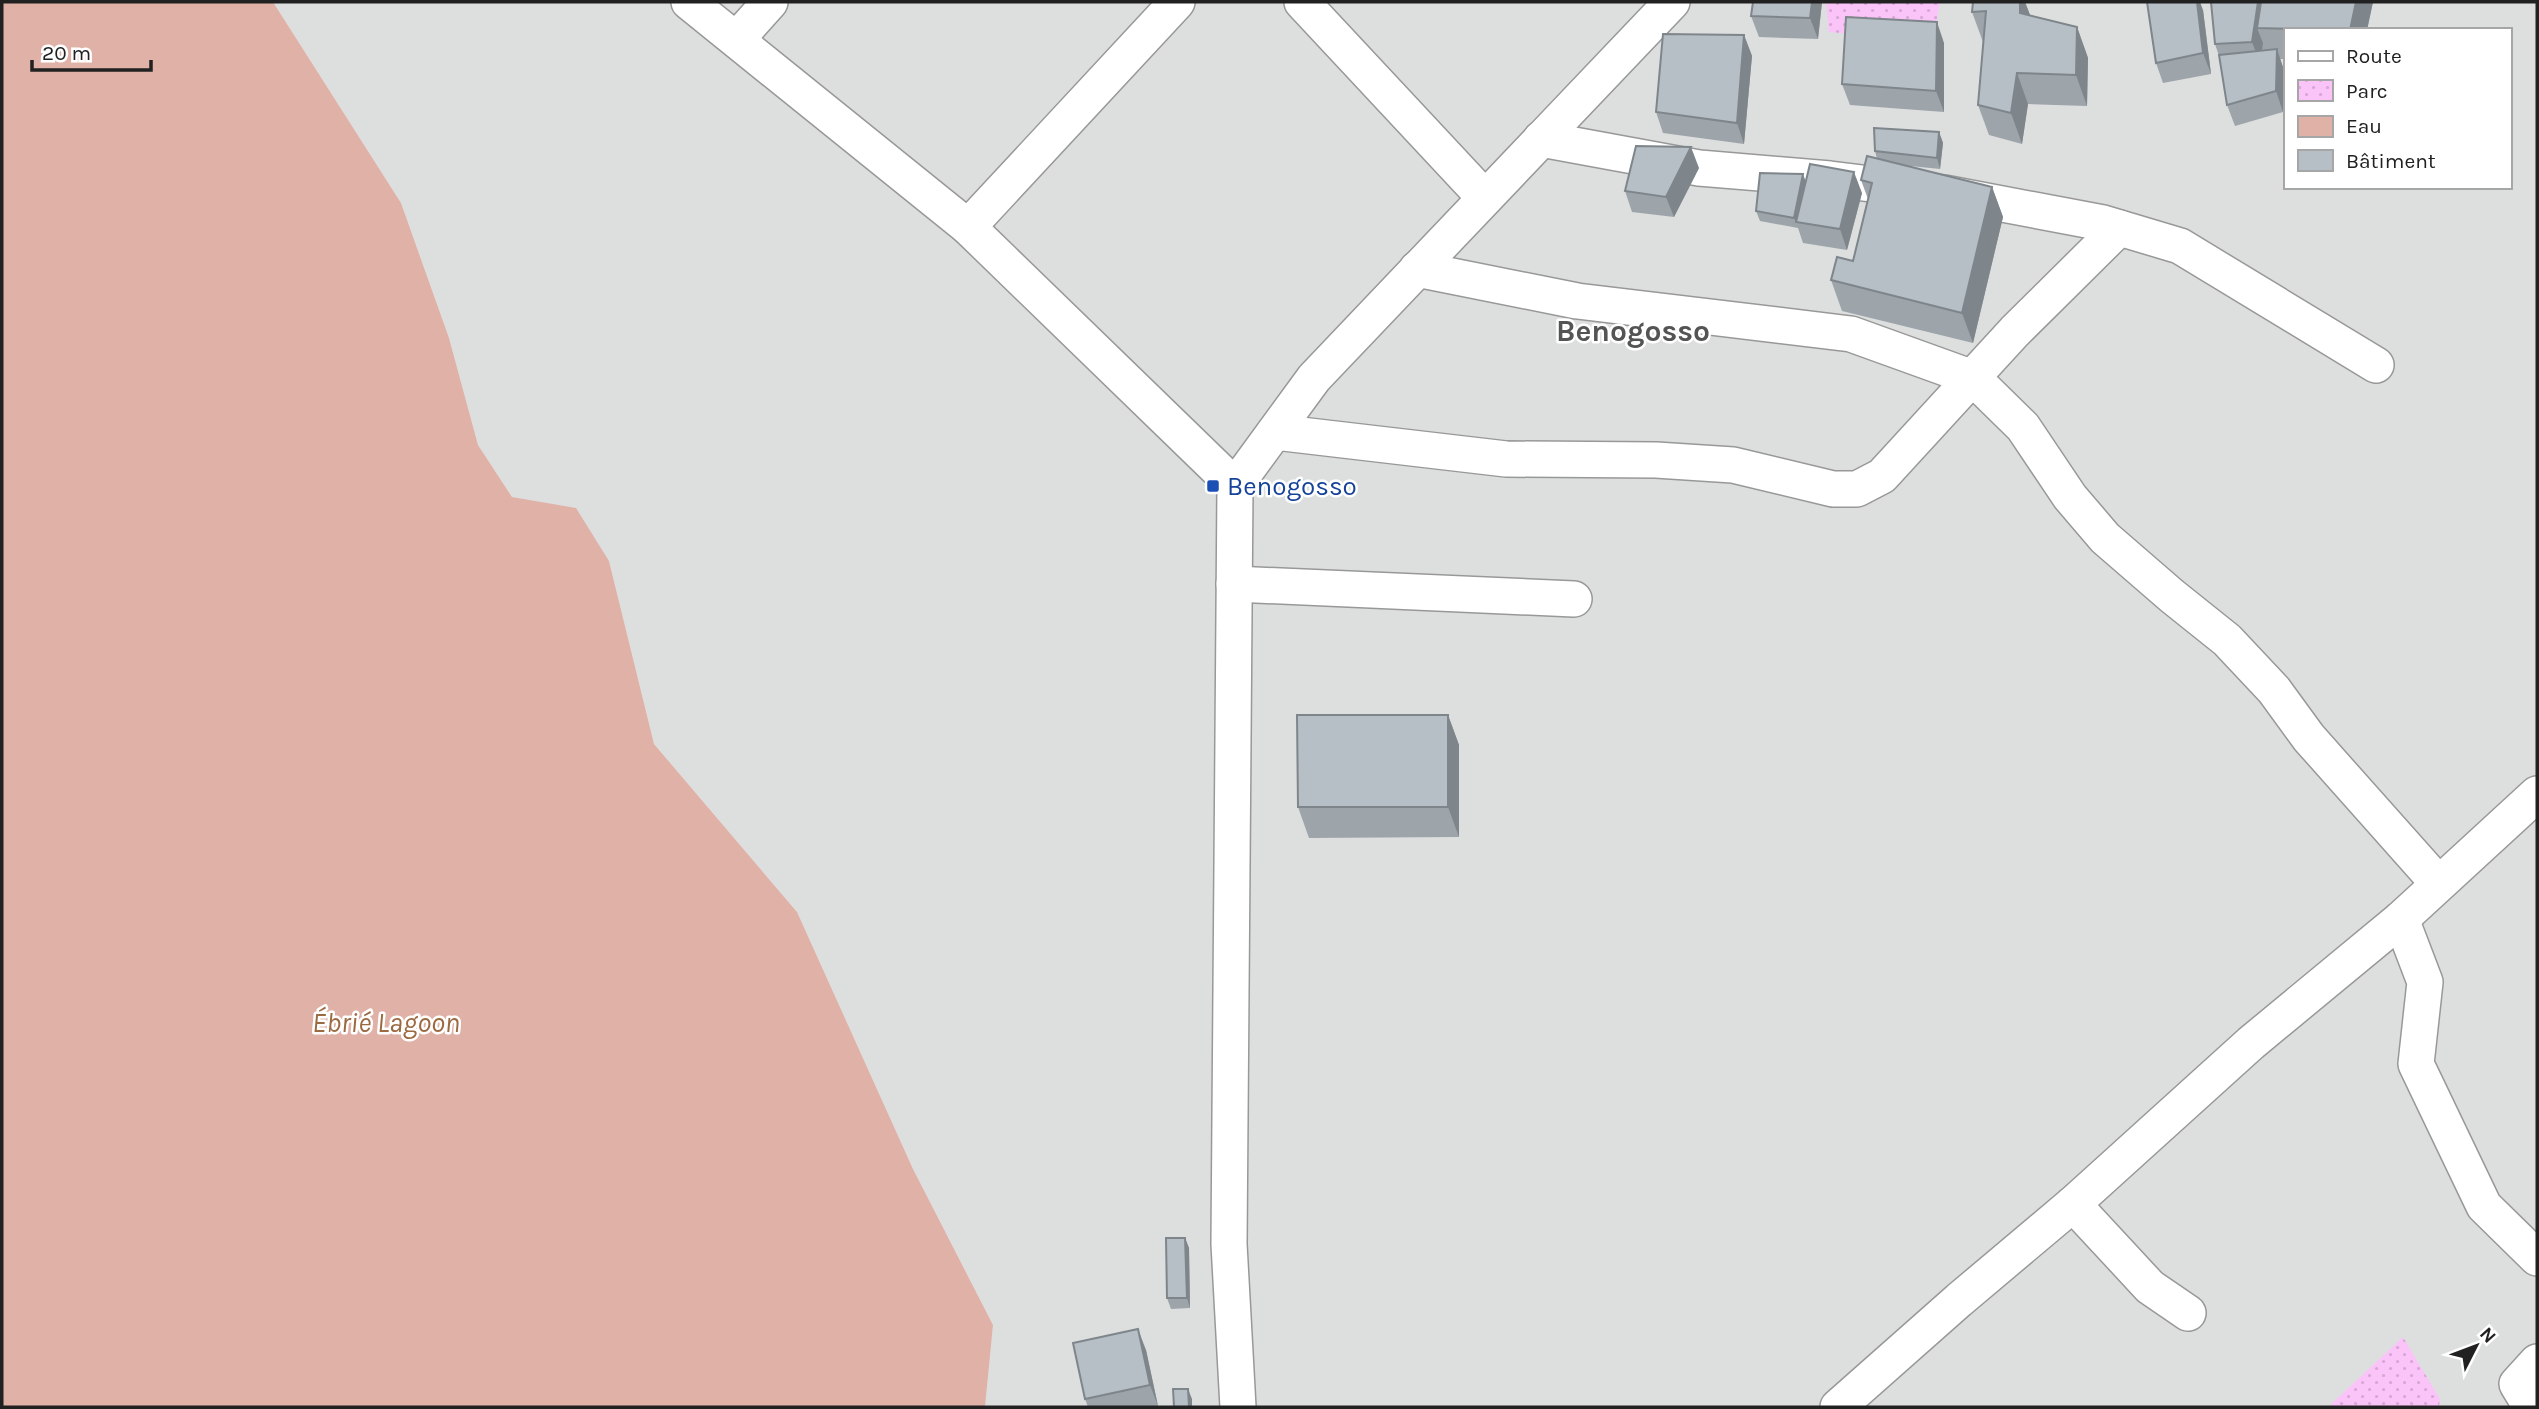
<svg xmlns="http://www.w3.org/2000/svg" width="2539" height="1409" font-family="Karla,sans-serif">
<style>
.residential{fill:#dddfdf;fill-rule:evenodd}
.park{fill:url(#park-dots)}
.water{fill:#e0b1a6}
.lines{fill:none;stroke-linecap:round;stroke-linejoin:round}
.minor-casing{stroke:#989898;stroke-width:38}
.minor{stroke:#fff;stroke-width:35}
.wall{fill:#9da4aa}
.shaded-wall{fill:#7f868b}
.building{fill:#b6bfc6;stroke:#7f868b;stroke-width:2}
.transit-dot{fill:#1a4fb4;stroke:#fff;stroke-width:2.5}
.labels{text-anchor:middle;stroke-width:5;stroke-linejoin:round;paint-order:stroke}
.transit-label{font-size:26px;fill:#164399;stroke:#fff;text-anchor:start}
.water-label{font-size:28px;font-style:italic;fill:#9c6a41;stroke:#fff}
.quarter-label{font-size:30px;font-weight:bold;fill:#545454;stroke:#fff}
</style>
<defs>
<pattern id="park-dots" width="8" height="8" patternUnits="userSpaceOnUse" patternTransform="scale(1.75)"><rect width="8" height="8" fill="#fbc4f9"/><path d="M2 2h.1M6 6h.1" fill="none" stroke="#d7a8d5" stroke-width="1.8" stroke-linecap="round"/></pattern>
</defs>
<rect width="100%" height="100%" fill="#e7ebf1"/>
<path class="residential" d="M273 2H2537V1407H985L993 1325 913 1169 797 912 654 744 609 561 576 509 512 497 478 445 449 338 401 203ZM2285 30H2509V187H2285Z"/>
<g class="park">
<polygon points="1826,2 1940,2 1933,42 1829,32"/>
<polygon points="2403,1337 2440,1399 2439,1407 2328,1407"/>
</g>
<polygon class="water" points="2,2 273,2 401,203 449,338 478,445 512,497 576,508 609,561 654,744 797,912 913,1169 993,1325 985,1407 2,1407"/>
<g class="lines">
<defs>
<g id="minor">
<polyline points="689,2 968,227 1235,486"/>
<polyline points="1302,2 1485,198"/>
<polyline points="737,39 770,2"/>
<polyline points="1541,139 1699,168 1830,179 1944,193 2103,223 2180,246 2376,365"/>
<polyline points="968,227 1177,2"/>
<polyline points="1417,269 1577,301 1851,334 1973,378 2023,427 2070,497 2105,538 2172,596 2227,640 2274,690 2309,738 2438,883"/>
<polyline points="1275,432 1506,459 1656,460 1733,465 1833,489 1857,489 1882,476 2015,331 2119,228"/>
<polyline points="1234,584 1574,599"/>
<polyline points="2401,919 2425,982 2416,1064 2484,1206 2537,1258"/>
<polyline points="2073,1204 2150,1287 2188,1313"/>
<polyline points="1238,1407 1229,1244 1235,486 1314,378 1672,2"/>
<polyline points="1838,1407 1959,1300 2073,1204 2251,1043 2401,919 2537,794"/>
<polyline points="2531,1407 2517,1384 2537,1362"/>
</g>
</defs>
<use href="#minor" class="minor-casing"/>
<use href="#minor" class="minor"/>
</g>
<g class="wall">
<polygon points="1753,2 1822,2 1818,39 1759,37 1751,16"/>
<polygon points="1973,2 2025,2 2030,15 2077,27 2088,58 2087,106 2028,104 2022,144 1989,135 1978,105 1983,42 1972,12"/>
<polygon points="2211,2 2373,2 2367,30 2285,30 2285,59 2280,59 2284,70 2283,112 2235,126 2227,105 2219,56 2215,44"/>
<polygon points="2203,10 2211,74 2163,83 2156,63"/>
<polygon points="1744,35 1752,56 1744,144 1663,133 1656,112"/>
<polygon points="1944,43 1944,112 1850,105 1842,84"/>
<polygon points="1939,132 1943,143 1940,169 1901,165 1992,187 2003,217 1973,343 1842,311 1831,280 1853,261 1868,199 1861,180 1877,159 1875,151"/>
<polygon points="1699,168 1674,217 1632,212 1625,191"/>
<polygon points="1806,181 1862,193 1847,250 1803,243 1798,228 1760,221 1756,211"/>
<polygon points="1448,715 1459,745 1459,837 1309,838 1298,807"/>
<polygon points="1185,1238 1189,1248 1190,1308 1171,1309 1167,1298"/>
<polygon points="1146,1350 1158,1406 1152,1407 1088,1407 1085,1399"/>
</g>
<g class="shaded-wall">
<polygon points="1812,2 1822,2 1818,39 1810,18"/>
<polygon points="2020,2 2025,2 2032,20 2020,13"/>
<polygon points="2197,2 2200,2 2203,10 2211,74 2203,53"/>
<polygon points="2258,2 2269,2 2257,28 2263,43 2260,63 2252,42"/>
<polygon points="2356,2 2373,2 2367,30 2350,30"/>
<polygon points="1937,22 1944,43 1944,112 1936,91"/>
<polygon points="2077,27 2088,58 2087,106 2076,75"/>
<polygon points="1744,35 1752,56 1744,144 1737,123"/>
<polygon points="2277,49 2284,70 2283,112 2276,91"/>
<polygon points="2017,73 2028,104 2022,144 2011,113"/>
<polygon points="1939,132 1943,143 1940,169 1937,158"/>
<polygon points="1691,147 1699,168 1674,217 1666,197"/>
<polygon points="1854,172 1862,193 1847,250 1840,229"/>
<polygon points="1803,174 1807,185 1796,222 1794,218"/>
<polygon points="1992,187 2003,217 1973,343 1962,313"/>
<polygon points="1448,715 1459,745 1459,837 1448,807"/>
<polygon points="1185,1238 1189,1248 1190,1308 1187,1298"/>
<polygon points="1138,1329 1146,1350 1158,1406 1150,1385"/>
<polygon points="1188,1389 1192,1399 1192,1407 1189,1407"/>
</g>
<g class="building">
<polygon points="1753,2 1812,2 1810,18 1751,16"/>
<polygon points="1973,2 2020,2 2020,13 2077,27 2076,75 2017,73 2011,113 1978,105 1986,11 1972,12"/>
<polygon points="2147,2 2197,2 2203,53 2156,63"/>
<polygon points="2211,2 2258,2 2252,42 2215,44"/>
<polygon points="2261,2 2356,2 2350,30 2257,28"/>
<polygon points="1846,17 1937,22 1936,91 1842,84"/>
<polygon points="1663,34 1744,35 1737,123 1656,112"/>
<polygon points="2277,49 2276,91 2227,105 2219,55"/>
<polygon points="1874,128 1939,132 1937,158 1875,151"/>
<polygon points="1636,146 1691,147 1666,197 1625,191"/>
<polygon points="1867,156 1992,187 1962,313 1831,280 1837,257 1853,261 1872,183 1861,180"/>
<polygon points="1810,164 1854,172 1840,229 1796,222"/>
<polygon points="1760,173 1803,174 1794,218 1756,211"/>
<polygon points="1297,715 1448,715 1448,807 1298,807"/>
<polygon points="1166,1238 1185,1238 1187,1298 1167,1298"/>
<polygon points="1138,1329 1150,1385 1085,1399 1073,1343"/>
<polygon points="1173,1389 1188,1389 1189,1407 1174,1407"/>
</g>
<rect class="transit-dot" x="1206" y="479" width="14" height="14" rx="3.5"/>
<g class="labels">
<g class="transit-label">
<text x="1227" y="495">Benogosso</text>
</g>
<g class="water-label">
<text x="386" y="1032">Ébrié Lagoon</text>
</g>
<g class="quarter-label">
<text x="1633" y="341">Benogosso</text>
</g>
</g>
<rect width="2539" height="1409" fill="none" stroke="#212121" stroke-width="7"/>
<rect x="2284" y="28" width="228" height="161" fill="#ffffff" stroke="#a6a6a6" stroke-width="2"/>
<rect x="2298" y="51" width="35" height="10" fill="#ffffff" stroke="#a6a6a6" stroke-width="2"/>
<text x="2346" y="63" font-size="21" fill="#212121">Route</text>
<rect x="2298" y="80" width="35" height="21" fill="url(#park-dots)" stroke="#a6a6a6" stroke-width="2"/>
<text x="2346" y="98" font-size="21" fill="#212121">Parc</text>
<rect x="2298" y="116" width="35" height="21" fill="#e0b1a6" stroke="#a6a6a6" stroke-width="2"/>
<text x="2346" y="133" font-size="21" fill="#212121">Eau</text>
<rect x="2298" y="150" width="35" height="21" fill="#b6bfc6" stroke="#a6a6a6" stroke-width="2"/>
<text x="2346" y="168" font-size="21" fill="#212121">Bâtiment</text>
<g transform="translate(2476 1346) rotate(48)" stroke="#ffffff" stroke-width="5" paint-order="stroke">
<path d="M0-5L12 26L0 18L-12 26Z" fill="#212121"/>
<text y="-10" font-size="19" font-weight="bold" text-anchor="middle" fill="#212121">N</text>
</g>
<path d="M32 60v10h119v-10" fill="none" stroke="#212121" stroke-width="3.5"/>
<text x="42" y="60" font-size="21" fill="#212121" stroke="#ffffff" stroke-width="5" paint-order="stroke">20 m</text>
</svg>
